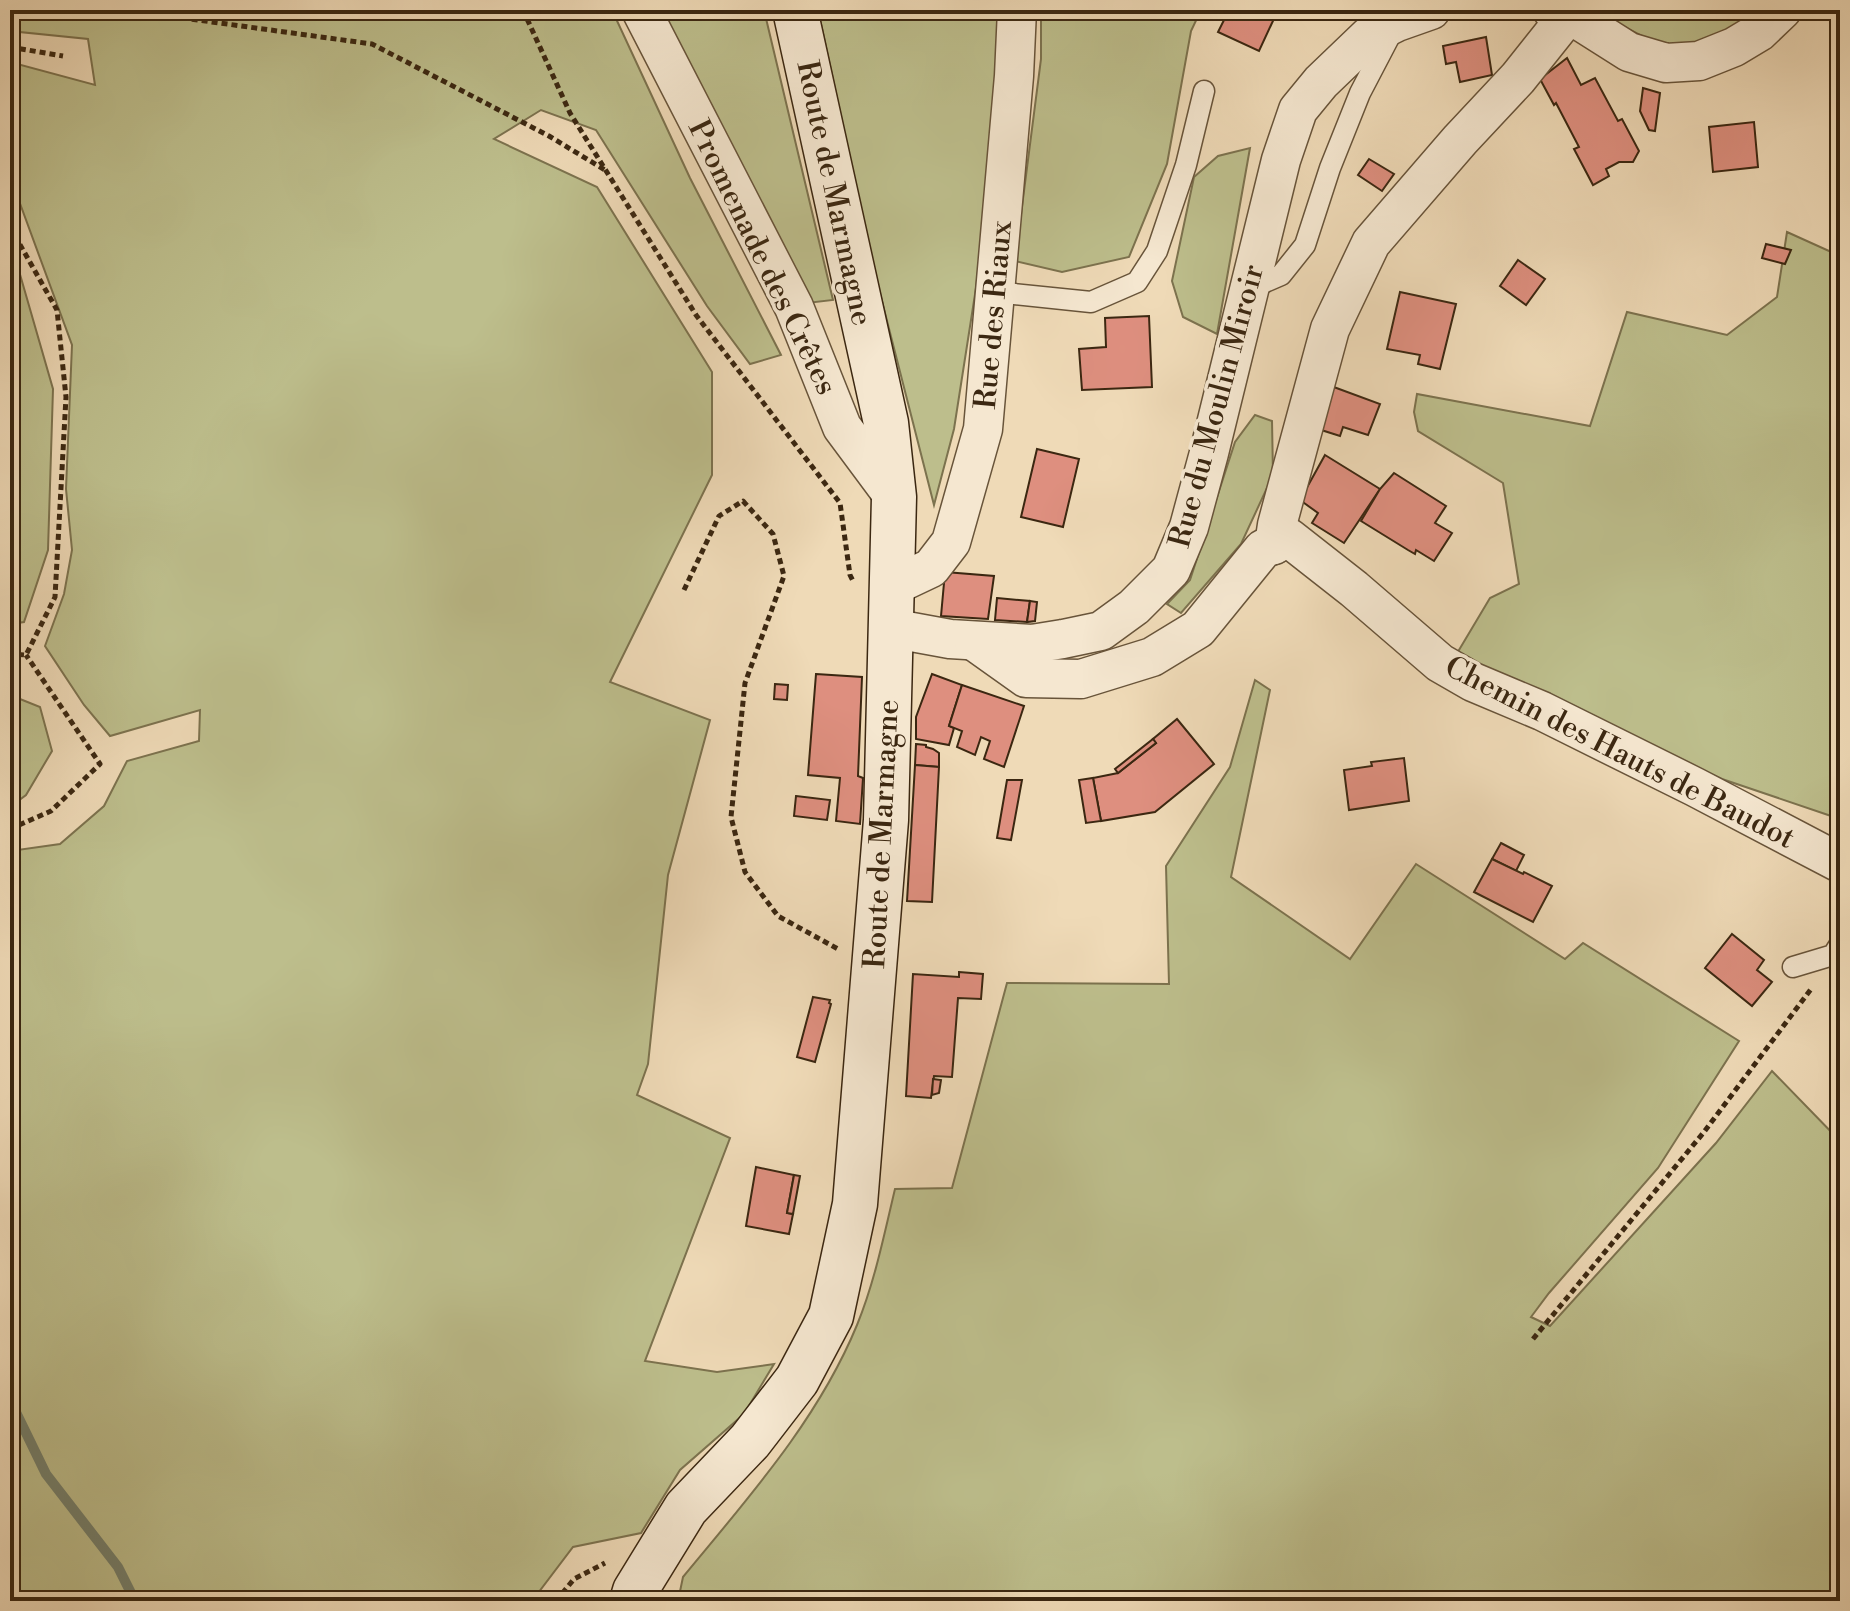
<svg xmlns="http://www.w3.org/2000/svg" width="1850" height="1611" font-family="'Libre Bodoni',serif">
<style>
.green{fill:#bdbe8c;stroke:#7c724e;stroke-width:2}
.lines{fill:none;stroke-linecap:round;stroke-linejoin:round}
.stream{stroke:#74806d;stroke-width:10}
.building{fill:#de8f7f;stroke:#3b2711;stroke-width:2}
.lane-casing{stroke:#68543a;stroke-width:23}
.street-casing{stroke:#68543a;stroke-width:41}
.secondary-casing{stroke:#3b2711;stroke-width:47}
.path{stroke:#3b2711;stroke-width:5;stroke-dasharray:6 4;stroke-linecap:butt}
.lane{stroke:#f5e7d0;stroke-width:20}
.street{stroke:#f5e7d0;stroke-width:38}
.secondary{stroke:#f5e7d0;stroke-width:44}
.labels{text-anchor:middle;stroke-width:7;stroke-linejoin:round;paint-order:stroke}
.street-label{font-size:30px;fill:#3b2711;stroke:#f5e7d0}
</style>
<rect width="100%" height="100%" fill="#efdab7"/>
<filter id="stains"><feTurbulence type="fractalNoise" baseFrequency=".0025" numOctaves="4"/><feColorMatrix values="0 0 0 0 .2 0 0 0 0 .09 0 0 0 0 .02 0 0 0 .5 -.17"/></filter>
<radialGradient id="worn" r=".72"><stop offset=".6" stop-color="#630" stop-opacity="0"/><stop offset="1" stop-color="#630" stop-opacity=".3"/></radialGradient>
<g class="green">
<polygon points="10,10 612,10 690,178 781,355 750,364 707,306 596,130 541,110 494,139 597,187 712,372 712,475 610,682 710,720 668,875 648,1064 637,1095 730,1138 645,1361 717,1372 774,1364 744,1414 680,1470 641,1533 573,1547 532,1601 10,1601 10,1024 17,1019 10,1011 10,851 60,844 104,806 127,761 199,741 200,710 110,736 84,705 45,646 64,594 72,550 66,489 72,345 15,190 10,187 10,62 95,85 88,39 10,31"/>
<polygon points="660,10 764,10 833,300 807,303"/>
<polygon points="818,10 1003,10 1003,53 976,288 954,429 934,505 873,266"/>
<polygon points="1041,10 1201,10 1191,31 1167,164 1129,257 1062,272 1015,261 1041,59"/>
<polygon points="1591,10 1756,10 1745,24 1704,41 1675,47 1644,37"/>
<polygon points="1250,148 1217,334 1183,317 1172,281 1194,177 1218,156"/>
<polygon points="1787,232 1840,256 1840,819 1722,779 1456,655 1490,598 1519,584 1503,483 1418,431 1414,412 1417,394 1590,426 1627,312 1727,335 1777,297"/>
<polygon points="10,253 15,257 53,389 48,550 24,622 10,624"/>
<polygon points="1255,415 1272,421 1273,475 1241,544 1181,613 1167,604 1190,580 1235,442"/>
<path d="M1255 680 1270 690 1231 877 1350 959 1416 864 1565 959 1583 943 1739 1041 1658 1168 1549 1293 1531 1317 1550 1326 1716 1143 1772 1071 1840 1141V1601H678L683 1577C748 1498 818 1420 857 1325 875 1281 884 1235 895 1189L952 1188 1007 983 1169 984 1166 866 1230 767Z"/>
<polygon points="10,695 40,707 52,751 26,795 10,807"/>
</g>
<g class="lines">
<polyline class="stream" points="10,1400 46,1474 118,1567 135,1601"/>
</g>
<g class="building">
<polygon points="1229,10 1278,10 1259,51 1218,32"/>
<polygon points="1486,37 1492,75 1460,82 1456,62 1446,64 1443,46"/>
<polygon points="1567,58 1581,85 1595,78 1618,121 1622,119 1639,151 1633,162 1619,162 1606,169 1609,176 1593,185 1574,149 1579,147 1556,103 1554,105 1540,79"/>
<polygon points="1643,88 1660,93 1655,131 1649,130 1640,111"/>
<polygon points="1754,122 1758,167 1713,172 1709,127"/>
<polygon points="1369,159 1394,174 1382,191 1358,175"/>
<polygon points="1766,244 1791,250 1785,264 1762,258"/>
<polygon points="1518,260 1545,279 1526,305 1500,286"/>
<polygon points="1400,292 1456,304 1440,369 1418,364 1420,355 1387,349"/>
<polygon points="1149,316 1152,387 1082,390 1079,349 1106,347 1105,318"/>
<polygon points="1331,386 1380,404 1368,435 1343,427 1340,436 1315,428"/>
<polygon points="1037,449 1079,459 1063,527 1021,517"/>
<polygon points="1325,455 1380,489 1344,543 1312,523 1318,513 1300,500"/>
<polygon points="1394,473 1446,506 1435,523 1452,533 1434,561 1416,550 1415,554 1408,550 1361,521 1380,489"/>
<polygon points="945,572 994,576 988,619 941,616"/>
<polygon points="997,598 1030,601 1027,622 995,620"/>
<polygon points="1030,601 1037,602 1035,621 1027,622"/>
<polygon points="816,674 862,677 858,776 863,778 860,824 836,821 840,778 808,775"/>
<polygon points="932,674 962,685 949,726 954,728 949,745 916,739 916,717"/>
<polygon points="775,684 788,685 787,700 774,699"/>
<polygon points="962,685 1024,706 1004,767 984,759 990,741 981,737 975,755 957,747 962,731 949,726"/>
<polygon points="1177,719 1214,764 1155,812 1101,821 1093,778 1118,773 1156,743 1153,739"/>
<polygon points="1153,739 1156,743 1118,773 1115,769"/>
<polygon points="916,744 926,745 926,747 933,749 939,753 939,767 915,765"/>
<polygon points="1404,758 1409,801 1349,810 1344,770 1372,766 1371,762"/>
<polygon points="915,765 939,767 932,902 907,901"/>
<polygon points="1093,778 1101,821 1086,823 1079,780"/>
<polygon points="1007,780 1022,780 1011,840 997,838"/>
<polygon points="796,796 830,800 827,820 794,816"/>
<polygon points="1501,843 1524,855 1516,871 1492,859"/>
<polygon points="1492,859 1523,874 1524,872 1552,886 1533,922 1474,892"/>
<polygon points="1732,934 1764,960 1757,970 1772,982 1752,1006 1705,968"/>
<polygon points="959,972 983,974 981,999 958,998 952,1077 934,1076 931,1098 906,1096 913,974 959,977"/>
<polygon points="813,997 830,1000 829,1003 831,1004 815,1062 797,1057"/>
<polygon points="933,1079 941,1080 939,1093 932,1095"/>
<polygon points="756,1167 794,1175 787,1213 793,1214 789,1234 746,1226"/>
<polygon points="794,1175 800,1176 793,1214 787,1213"/>
</g>
<g class="lines">
<defs>
<g id="lane">
<polyline points="1249,289 1281,275 1305,245 1330,168 1360,93 1395,26"/>
<polyline points="995,292 1091,302 1137,282 1157,251 1186,165 1204,91"/>
<polyline points="1793,967 1833,955 1840,944"/>
</g>
<g id="street">
<polyline points="641,10 794,307 842,427 894,497"/>
<polyline points="1552,10 1569,14 1629,52 1666,63 1699,61 1734,47 1759,32 1782,10"/>
<polyline points="1274,545 1277,525 1330,329 1371,243 1460,140 1518,78 1569,14"/>
<polyline points="893,586 931,568 951,542 983,429 1014,76 1017,10"/>
<polyline points="890,628 950,639 1032,644 1063,639 1101,631 1134,607 1171,570 1189,527 1209,453 1281,160 1298,110 1321,82 1369,36 1397,22 1431,10"/>
<polyline points="974,641 1026,678 1081,679 1152,657 1198,629 1263,549 1289,538 1354,589 1440,663 1473,682 1542,711 1695,787 1840,863"/>
</g>
<polyline id="secondary" points="632,1601 635,1591 686,1508 750,1441 797,1380 831,1316 855,1204 886,820 894,497 886,423 795,10"/>
</defs>
<use href="#lane" class="lane-casing"/>
<use href="#street" class="street-casing"/>
<use href="#secondary" class="secondary-casing"/>
<g class="path">
<polyline points="153,10 176,17 372,44 549,136 605,170"/>
<polyline points="523,10 570,113 696,315 840,503 850,575 853,581"/>
<polyline points="10,47 63,56"/>
<polyline points="10,227 57,310 66,397 55,597 26,655 10,654"/>
<polyline points="684,590 719,516 743,501 773,534 784,576 745,683 731,817 745,872 778,916 838,949"/>
<polyline points="10,829 51,811 100,764 26,655"/>
<polyline points="1533,1339 1704,1132 1811,989"/>
<polyline points="556,1601 574,1579 605,1563"/>
</g>
<use href="#lane" class="lane"/>
<use href="#street" class="street"/>
<use href="#secondary" class="secondary"/>
</g>
<g class="labels">
<g class="street-label">
<text transform="translate(835 193) rotate(78)" y="10">Route de Marmagne</text>
<text transform="translate(763 257) rotate(64)" y="10">Promenade des Crêtes</text>
<text transform="translate(993 315) rotate(-85)" y="10">Rue des Riaux</text>
<text transform="translate(1216 406) rotate(-75)" y="10">Rue du Moulin Miroir</text>
<text transform="translate(1620 752) rotate(27)" y="10">Chemin des Hauts de Baudot</text>
<text transform="translate(881 834) rotate(-87)" y="10">Route de Marmagne</text>
</g>
</g>
<rect width="1850" height="1611" fill="none" stroke="#efdab7" stroke-width="40"/>
<rect x="12" y="12" width="1826" height="1587" fill="none" stroke="#3b2711" stroke-width="4"/>
<rect x="20" y="20" width="1810" height="1571" fill="none" stroke="#3b2711" stroke-width="2"/>
<rect width="100%" height="100%" filter="url(#stains)"/>
<rect width="100%" height="100%" fill="url(#worn)"/>
</svg>
